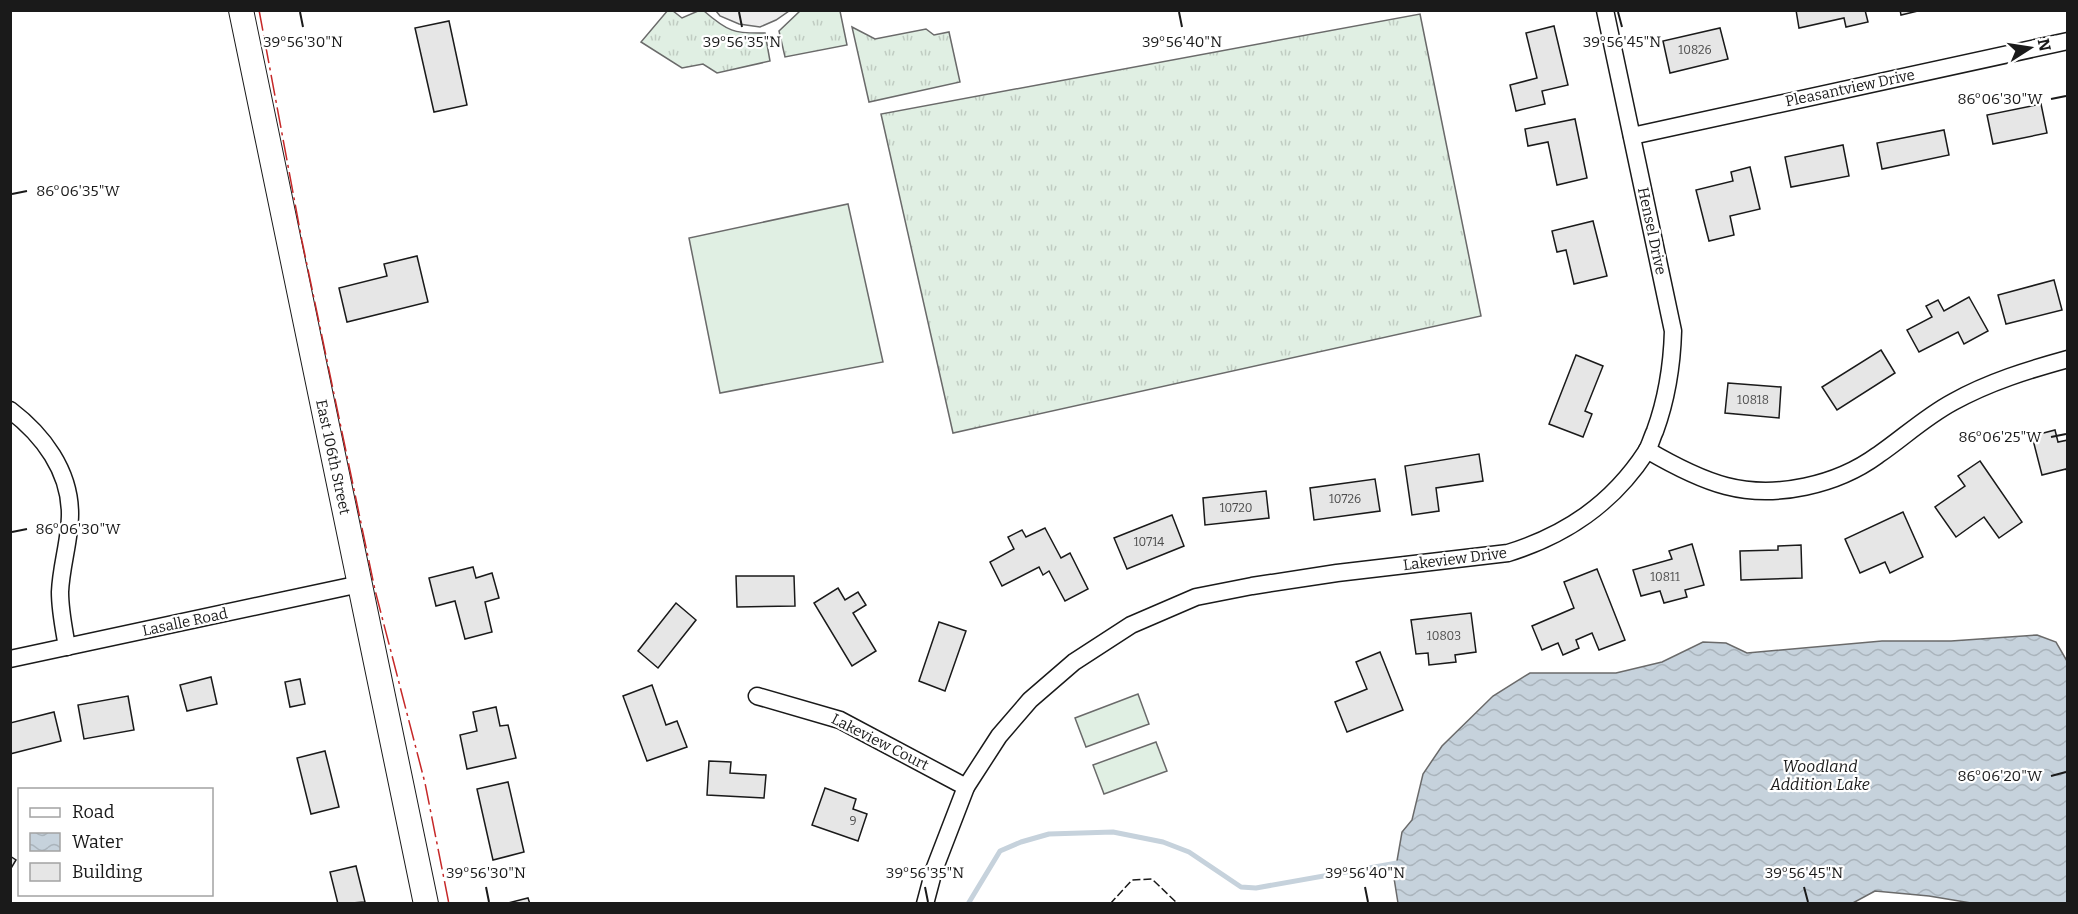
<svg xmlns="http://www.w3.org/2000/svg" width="2078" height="914" font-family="Bitter,serif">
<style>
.grass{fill:url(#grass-tufts);stroke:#6a6a6a;stroke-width:1.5}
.pitch{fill:#e0efe3;stroke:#6a6a6a;stroke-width:1.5}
.parking{fill:#ededed;stroke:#6a6a6a;stroke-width:1.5}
.water{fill:url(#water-waves);stroke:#6a6a6a;stroke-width:1.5}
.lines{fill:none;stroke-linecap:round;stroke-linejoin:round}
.stream{stroke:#c6d2dc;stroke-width:5}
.building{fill:#e6e6e6;stroke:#1a1a1a;stroke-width:1.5}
.street-casing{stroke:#1a1a1a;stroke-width:19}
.secondary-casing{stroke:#1a1a1a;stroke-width:26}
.street{stroke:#fff;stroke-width:16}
.secondary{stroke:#fff;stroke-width:24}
.fence{stroke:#1a1a1a;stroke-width:1.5;stroke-dasharray:8 3;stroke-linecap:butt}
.power{stroke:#c62828;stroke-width:1.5;stroke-dasharray:21 4.5 3 4.5;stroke-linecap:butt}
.ticks{fill:none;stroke:#1a1a1a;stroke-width:2}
.labels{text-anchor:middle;stroke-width:4.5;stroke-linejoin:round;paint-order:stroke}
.number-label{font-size:12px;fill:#4d4d4d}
.street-label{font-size:15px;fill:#1a1a1a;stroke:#fff}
.water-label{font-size:16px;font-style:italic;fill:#1a1a1a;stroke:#fff}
.ticks-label{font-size:15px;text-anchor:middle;fill:#1a1a1a;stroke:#fff;stroke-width:4.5;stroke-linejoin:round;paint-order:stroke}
</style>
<defs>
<pattern id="grass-tufts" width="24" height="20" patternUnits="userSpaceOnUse" patternTransform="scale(1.5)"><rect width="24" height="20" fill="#e0efe3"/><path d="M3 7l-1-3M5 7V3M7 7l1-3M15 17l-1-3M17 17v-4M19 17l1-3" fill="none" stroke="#c0ccc2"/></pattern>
<pattern id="water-waves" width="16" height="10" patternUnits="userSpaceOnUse" patternTransform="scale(1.5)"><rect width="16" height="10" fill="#c6d2dc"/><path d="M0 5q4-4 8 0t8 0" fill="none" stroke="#aab4bc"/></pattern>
</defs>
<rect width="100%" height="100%" fill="#fff"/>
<g class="grass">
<path d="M668 10 673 11 682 18 698 11H704C727 31 734 34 765 33L770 61 717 73 703 64 682 68 641 42Z"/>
<polygon points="800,11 840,11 847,45 785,57 779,31"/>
<polygon points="1420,14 1481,316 953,433 881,114"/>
<polygon points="852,27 875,39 926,29 934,35 949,32 960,82 869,102"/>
</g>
<g class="pitch">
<polygon points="848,204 883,362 720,393 689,238"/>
<polygon points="1138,694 1149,724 1086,747 1075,718"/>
<polygon points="1156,742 1167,771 1104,794 1093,765"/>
</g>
<polygon class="parking" points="716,11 789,11 776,20 760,27 739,24 720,16"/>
<polygon class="water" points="2037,635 2056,642 2067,661 2067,903 1971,903 1929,896 1875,891 1851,904 1398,903 1394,878 1402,832 1412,820 1423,774 1442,746 1493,696 1530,673 1616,673 1662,662 1703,642 1726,643 1747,653 1882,641 1951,641"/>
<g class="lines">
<polyline class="stream" points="968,904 1000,851 1021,842 1049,834 1113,832 1163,842 1189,852 1241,887 1256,888 1397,863"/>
</g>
<g class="building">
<polygon points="1796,10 1865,10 1868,22 1846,27 1844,18 1799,28"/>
<polygon points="1900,10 1922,10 1901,15"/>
<polygon points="449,21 467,105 434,112 415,28"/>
<polygon points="1554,26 1568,85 1542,91 1545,104 1516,111 1510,85 1537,78 1526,33"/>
<polygon points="1720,28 1728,59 1670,73 1663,41"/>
<polygon points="2041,104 2047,133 1993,144 1987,115"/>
<polygon points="1575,119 1587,178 1557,185 1548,142 1528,146 1525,129"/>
<polygon points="1944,130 1949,155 1882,169 1877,143"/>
<polygon points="1843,145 1849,176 1791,187 1785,157"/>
<polygon points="1750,167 1760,209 1730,216 1734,235 1709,241 1696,190 1733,181 1731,172"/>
<polygon points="1593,221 1607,276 1574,284 1566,250 1557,252 1552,231"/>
<polygon points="417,256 428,302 347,322 339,288 387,276 384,264"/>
<polygon points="2054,280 2062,310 2006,324 1998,295"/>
<polygon points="1969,297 1988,331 1964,344 1958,332 1919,352 1907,330 1932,317 1926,306 1938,300 1944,311"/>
<polygon points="1881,350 1895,373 1837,410 1822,387"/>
<polygon points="1576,355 1603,366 1585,411 1592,414 1583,437 1549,424"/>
<polygon points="1728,383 1781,387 1779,418 1725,413"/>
<polygon points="2055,430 2058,442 2068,440 2068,474 2066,469 2042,475 2032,436"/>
<polygon points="1479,454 1483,481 1436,488 1439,511 1412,515 1405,466"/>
<polygon points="1980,461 2022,522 1999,538 1984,517 1956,537 1935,507 1965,486 1958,476"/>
<polygon points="1375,479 1380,511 1314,520 1310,488"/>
<polygon points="1266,491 1269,518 1205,525 1203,498"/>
<polygon points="1903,512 1923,557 1890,573 1885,562 1860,573 1845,539"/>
<polygon points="1172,515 1184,546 1127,569 1114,538"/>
<polygon points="1045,528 1061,558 1070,553 1088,589 1065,601 1049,571 1043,575 1039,567 1002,586 990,562 1014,549 1008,537 1022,530 1026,537"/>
<polygon points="1692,544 1704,585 1685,590 1687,597 1664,603 1660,591 1641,596 1633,570 1672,559 1669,551"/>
<polygon points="1801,545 1802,578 1741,580 1740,551 1778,550 1778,546"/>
<polygon points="473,567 476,578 492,573 499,598 485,602 492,632 465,639 455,601 436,606 429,578"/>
<polygon points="1597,569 1625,640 1599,650 1592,633 1576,640 1579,648 1563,655 1558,643 1542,650 1532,626 1574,608 1564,582"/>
<polygon points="736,576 794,576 795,606 737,607"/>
<polygon points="838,588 845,600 858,592 866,605 853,613 876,651 852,666 814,603"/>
<polygon points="676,603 696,620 658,668 638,651"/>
<polygon points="1471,613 1476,652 1455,655 1456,662 1429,665 1428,653 1416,654 1411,620"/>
<polygon points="939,622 966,631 945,691 919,681"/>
<polygon points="1380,652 1403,710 1347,732 1335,702 1367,689 1356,662"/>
<polygon points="211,677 217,704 187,711 180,685"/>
<polygon points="300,679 305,704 290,707 285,682"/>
<polygon points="652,685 666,725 677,721 687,747 647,761 623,696"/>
<polygon points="128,696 134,730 84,739 78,705"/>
<polygon points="496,707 500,726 508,725 516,758 467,769 460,735 477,731 473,712"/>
<polygon points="54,712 61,741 10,754 10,723"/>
<polygon points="325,751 339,807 311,814 297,758"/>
<polygon points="709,761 731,762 730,773 766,775 764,798 707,795"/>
<polygon points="508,782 524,852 493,860 477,789"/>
<polygon points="825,788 856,799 853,809 867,814 858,841 812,825"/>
<polygon points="10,856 16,860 10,870"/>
<polygon points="356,866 365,902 338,904 330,872"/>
<polygon points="528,898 530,904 504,904"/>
</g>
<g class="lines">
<defs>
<g id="street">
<polyline points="1632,136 2068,41"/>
<path d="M10 410C43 435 70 471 70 514 70 540 61 566 60 592 60 611 64 629 67 647"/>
<path d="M1647 450C1671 464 1699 479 1726 486 1776 499 1837 485 1878 455 1903 438 1925 417 1953 402 1989 382 2028 370 2068 359"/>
<polyline points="10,659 360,584"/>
<polyline points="757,696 840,720 966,787"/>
<path d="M925 904 934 870 966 787 999 736 1030 700 1074 662 1131 625 1196 597 1252 586 1337 573 1508 553C1566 535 1612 504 1646 452 1650 446 1652 437 1655 431 1667 398 1672 366 1673 331L1605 10"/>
</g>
<polyline id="secondary" points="241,10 426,904"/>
</defs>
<use href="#street" class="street-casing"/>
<use href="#secondary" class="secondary-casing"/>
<use href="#street" class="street"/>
<use href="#secondary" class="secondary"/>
<polyline class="fence" points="1110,904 1132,880 1152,879 1178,904"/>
<polyline class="power" points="259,10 302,241 375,590 425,783 449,904"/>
</g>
<path class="ticks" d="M300 12 303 27M739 12 742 27M1179 12 1182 27M1618 12 1622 27M2051 99 2066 96M12 194 27 191M2051 437 2066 434M12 532 27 529M2051 776 2066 772M486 887 489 902M925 887 928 902M1365 887 1368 902M1804 887 1808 902"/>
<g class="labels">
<g class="number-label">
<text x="1695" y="54">10826</text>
<text x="1753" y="404">10818</text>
<text x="1345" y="503">10726</text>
<text x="1236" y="512">10720</text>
<text x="1149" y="546">10714</text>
<text x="1665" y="581">10811</text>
<text x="1444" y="640">10803</text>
<text x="853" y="825">9</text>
</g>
<g class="street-label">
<text transform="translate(1850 88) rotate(-12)" y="5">Pleasantview Drive</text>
<text transform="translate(1652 231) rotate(78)" y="5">Hensel Drive</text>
<text transform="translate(333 457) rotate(78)" y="5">East 106th Street</text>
<text transform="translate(1455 559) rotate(-7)" y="5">Lakeview Drive</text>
<text transform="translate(185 622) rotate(-12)" y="5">Lasalle Road</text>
<text transform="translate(880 742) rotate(27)" y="5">Lakeview Court</text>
</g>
<g class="water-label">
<text x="1820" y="772">Woodland<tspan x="1820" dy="18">Addition Lake</tspan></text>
</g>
</g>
<g class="ticks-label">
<text x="303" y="47">39°56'30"N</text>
<text x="742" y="47">39°56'35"N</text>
<text x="1182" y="47">39°56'40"N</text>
<text x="1622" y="47">39°56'45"N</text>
<text x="2000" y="104">86°06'30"W</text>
<text x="78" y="196">86°06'35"W</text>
<text x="2000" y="442">86°06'25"W</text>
<text x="78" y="534">86°06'30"W</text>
<text x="2000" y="781">86°06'20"W</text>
<text x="486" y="878">39°56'30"N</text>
<text x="925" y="878">39°56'35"N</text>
<text x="1365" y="878">39°56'40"N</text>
<text x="1804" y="878">39°56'45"N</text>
</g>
<rect width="2078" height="914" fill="none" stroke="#1a1a1a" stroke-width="24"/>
<rect x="18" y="788" width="195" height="108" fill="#ffffff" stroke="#a3a3a3" stroke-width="1.5"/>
<rect x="30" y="808" width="30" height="9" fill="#ffffff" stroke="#a3a3a3" stroke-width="1.5"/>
<text x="72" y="818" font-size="18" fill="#1a1a1a">Road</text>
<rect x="30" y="833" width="30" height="18" fill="url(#water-waves)" stroke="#a3a3a3" stroke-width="1.5"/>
<text x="72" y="848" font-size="18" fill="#1a1a1a">Water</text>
<rect x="30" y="863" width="30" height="18" fill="#e6e6e6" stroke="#a3a3a3" stroke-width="1.5"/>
<text x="72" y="878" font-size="18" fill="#1a1a1a">Building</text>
<g transform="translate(2030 48) rotate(78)" stroke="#ffffff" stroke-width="4.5" paint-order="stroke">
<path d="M0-4.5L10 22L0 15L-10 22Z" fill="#1a1a1a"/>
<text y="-9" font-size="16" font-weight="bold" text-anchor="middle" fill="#1a1a1a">N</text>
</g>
</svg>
